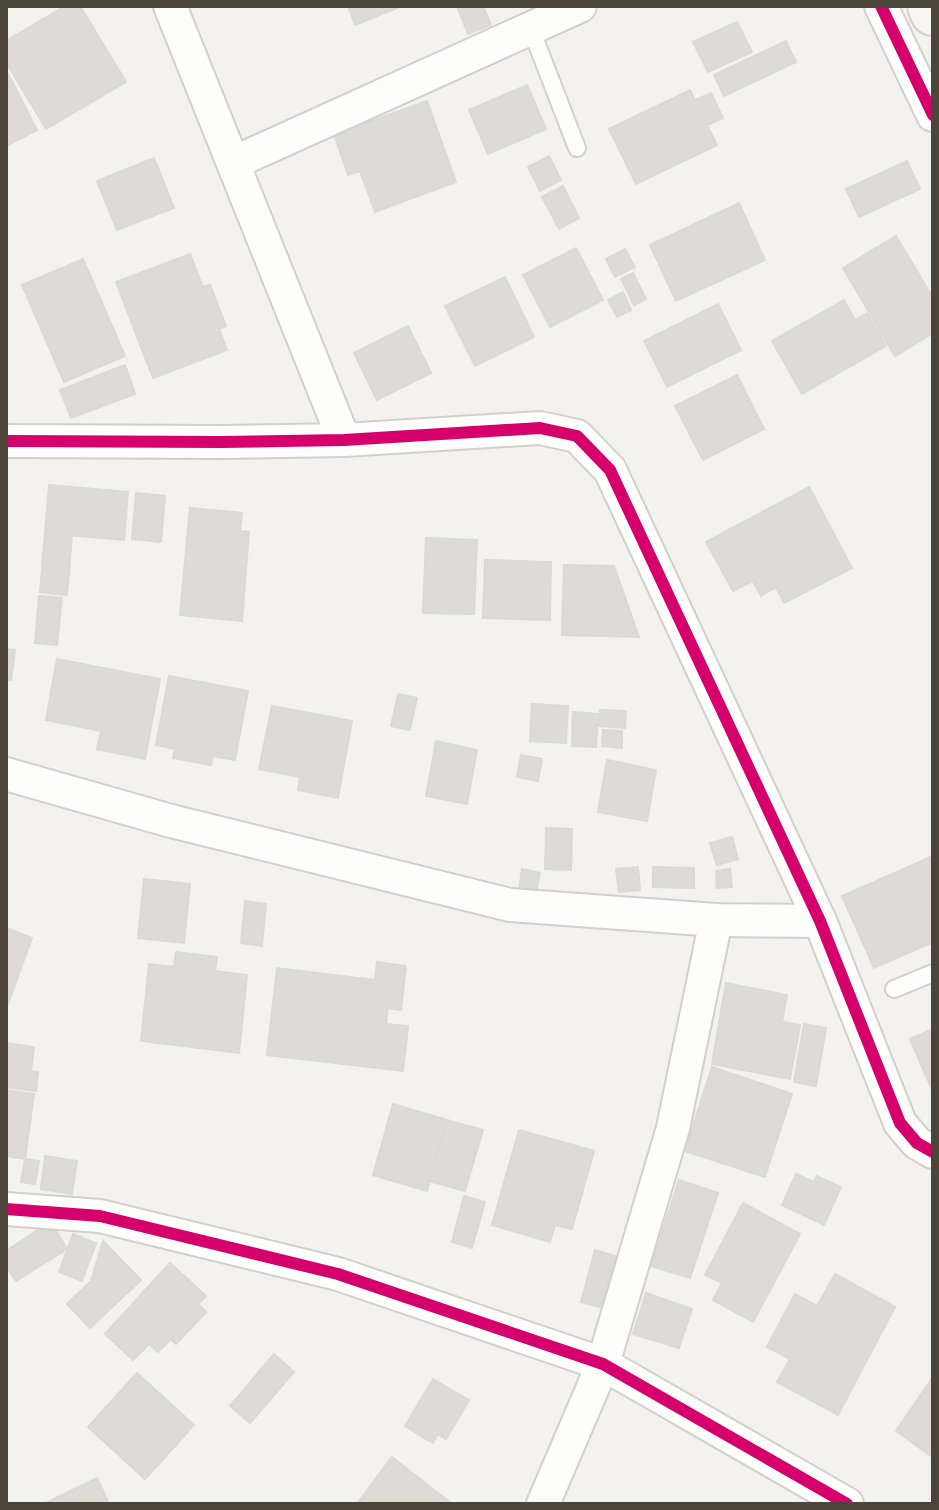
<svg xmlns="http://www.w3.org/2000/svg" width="939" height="1510" font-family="Arial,sans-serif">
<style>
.building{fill:#dedbd6;stroke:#dcd9d4;stroke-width:2}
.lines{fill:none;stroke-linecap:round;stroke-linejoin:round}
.lane-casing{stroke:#d2d0cb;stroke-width:20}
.street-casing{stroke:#d2d0cb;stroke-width:36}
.secondary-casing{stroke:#d3cfc5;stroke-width:48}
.lane{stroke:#fdfdfc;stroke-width:16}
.street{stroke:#fdfdfc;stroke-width:32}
.secondary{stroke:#f7f6f1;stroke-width:44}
.cycleway-casing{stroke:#fff;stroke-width:17}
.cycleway{stroke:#d6006c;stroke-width:12}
</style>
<rect width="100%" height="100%" fill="#f4f2ee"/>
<g class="building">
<polygon points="65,6 80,6 126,82 46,129 6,62 6,41"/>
<polygon points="348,6 402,6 355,25"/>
<polygon points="457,6 483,6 491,25 468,34"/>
<polygon points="737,22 752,52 708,72 693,42"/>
<polygon points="786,41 796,62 724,96 714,75"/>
<polygon points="6,70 37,130 6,146"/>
<polygon points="527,85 546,129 488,154 469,110"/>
<polygon points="690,90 695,100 711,93 723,118 707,125 717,145 636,184 609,129"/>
<polygon points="427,101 456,182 375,212 360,171 348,175 334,134"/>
<polygon points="549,156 561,180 540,191 528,167"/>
<polygon points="154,158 174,208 117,230 97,181"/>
<polygon points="907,161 920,189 859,217 846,189"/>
<polygon points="563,186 579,218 559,229 542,197"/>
<polygon points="739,203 765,260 676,301 650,245"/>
<polygon points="896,236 933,298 933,333 895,356 843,268"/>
<polygon points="576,248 603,300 550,327 523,275"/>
<polygon points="625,249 635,267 615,277 606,259"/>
<polygon points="190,254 203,287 210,285 226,326 219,329 227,350 153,378 116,282"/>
<polygon points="83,259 125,356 64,382 22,285"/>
<polygon points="633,273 646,299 634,305 621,279"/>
<polygon points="505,277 534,337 475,366 445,306"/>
<polygon points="623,292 631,310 617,317 608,300"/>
<polygon points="844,300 855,320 867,313 886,346 802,394 772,341"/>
<polygon points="718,304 741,350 667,387 644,341"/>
<polygon points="408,326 431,373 377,400 354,353"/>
<polygon points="125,365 135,394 71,418 60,390"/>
<polygon points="737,375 764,429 703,460 675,406"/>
<polygon points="49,485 128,492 124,540 45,533"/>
<polygon points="809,487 852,568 784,603 776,587 761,596 753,581 733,591 706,542"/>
<polygon points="136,493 165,496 161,542 132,539"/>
<polygon points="190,508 242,513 240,531 249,532 242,621 180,615"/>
<polygon points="45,533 72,535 67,595 40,592"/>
<polygon points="426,538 477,540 474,614 423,613"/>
<polygon points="485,560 551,562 550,620 483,618"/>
<polygon points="564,565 614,566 639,637 562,635"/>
<polygon points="39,596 62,598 57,645 35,643"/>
<polygon points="6,649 15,650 11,680 6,679"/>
<polygon points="57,659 160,679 145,759 97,749 101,731 46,720"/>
<polygon points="169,676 248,691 235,760 213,756 211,765 173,758 175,749 156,745"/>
<polygon points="398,694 417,698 410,730 391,726"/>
<polygon points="532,704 568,706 566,743 530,741"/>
<polygon points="272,706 352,721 338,798 298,790 300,777 259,769"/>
<polygon points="600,710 626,711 625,728 599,726"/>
<polygon points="573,712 598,714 596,747 572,746"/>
<polygon points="603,730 622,731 622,748 602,746"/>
<polygon points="436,741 477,750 467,804 426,796"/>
<polygon points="521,755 542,759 538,781 517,777"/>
<polygon points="607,760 656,770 647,821 598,812"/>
<polygon points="546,828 572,829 571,870 545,869"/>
<polygon points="732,837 738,859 717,865 710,843"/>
<polygon points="933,856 933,942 874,968 842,896"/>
<polygon points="638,867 640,890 619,892 616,869"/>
<polygon points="653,867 694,868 694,888 653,887"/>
<polygon points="522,869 540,873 536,893 519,890"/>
<polygon points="730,869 732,887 717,888 716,871"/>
<polygon points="144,879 190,884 184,943 138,938"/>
<polygon points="245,901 266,904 262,946 241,943"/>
<polygon points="6,928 32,938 6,1009"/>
<polygon points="176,952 217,957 215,971 247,975 239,1053 141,1041 149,964 174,967"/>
<polygon points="377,962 406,966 401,1010 388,1008 386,1024 408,1026 403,1071 267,1055 277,968 375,980"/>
<polygon points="726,983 787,995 782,1022 800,1025 790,1079 712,1064"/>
<polygon points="804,1024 826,1028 816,1086 794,1082"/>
<polygon points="933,1029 933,1092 910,1039"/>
<polygon points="6,1043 34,1047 31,1071 38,1072 36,1091 6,1087"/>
<polygon points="712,1067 792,1094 765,1177 685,1151"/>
<polygon points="6,1090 34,1094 25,1159 6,1156"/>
<polygon points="393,1104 447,1120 427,1191 373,1175"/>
<polygon points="447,1120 483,1130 465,1191 429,1181"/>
<polygon points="519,1130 594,1151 572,1229 555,1225 550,1242 492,1225"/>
<polygon points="45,1156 77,1161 72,1194 41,1189"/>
<polygon points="25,1159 39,1161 35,1184 21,1182"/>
<polygon points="796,1174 814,1182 817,1176 841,1187 824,1225 782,1205"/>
<polygon points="679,1180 718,1193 690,1278 651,1266"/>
<polygon points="464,1196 485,1202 472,1248 452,1242"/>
<polygon points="743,1203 800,1234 753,1322 713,1300 722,1283 705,1275"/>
<polygon points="41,1228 56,1231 67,1249 16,1281 6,1266 6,1251"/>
<polygon points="73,1234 96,1243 82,1281 59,1272"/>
<polygon points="103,1241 141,1280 90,1328 67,1304 91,1281"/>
<polygon points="595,1250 618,1257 603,1308 581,1302"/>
<polygon points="170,1263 206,1296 198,1304 206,1312 176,1344 171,1339 158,1352 149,1344 133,1360 105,1334"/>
<polygon points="835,1274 895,1307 838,1415 777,1382 790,1359 767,1347 795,1294 817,1306"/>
<polygon points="646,1293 692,1309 679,1348 633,1334"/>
<polygon points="274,1354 294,1372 250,1423 230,1406"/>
<polygon points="137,1373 194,1425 145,1479 88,1427"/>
<polygon points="933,1377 933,1454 931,1456 896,1431"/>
<polygon points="433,1379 469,1400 446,1439 438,1434 433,1443 405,1426"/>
<polygon points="392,1457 452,1504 357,1504"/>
<polygon points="97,1478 109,1504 44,1504"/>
</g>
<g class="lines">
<defs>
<g id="lane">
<polyline points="531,29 577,148"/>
<polyline points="894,989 933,973"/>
</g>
<g id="street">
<polyline points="170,6 344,440"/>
<polyline points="881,6 933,115"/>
<polyline points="233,163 580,6"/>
<polyline points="6,441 221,442 344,440 540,428 577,436 610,470 820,921 900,1123 917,1143 933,1152"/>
<polyline points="6,774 171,821 510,905 716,920 820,921"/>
<polyline points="6,1209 100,1216 338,1274 603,1364 847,1504"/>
<polyline points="543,1504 603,1364 673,1128 716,920"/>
</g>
<polyline id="secondary" points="930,6 933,13"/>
</defs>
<use href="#lane" class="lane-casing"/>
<use href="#street" class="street-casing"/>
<use href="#secondary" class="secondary-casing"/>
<use href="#lane" class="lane"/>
<use href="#street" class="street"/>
<use href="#secondary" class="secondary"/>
<defs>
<g id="cycleway">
<polyline points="881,6 933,115"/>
<polyline points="6,441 221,442 344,440 540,428 577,436 610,470 820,921 900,1123 917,1143 933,1152"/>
<polyline points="6,1209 100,1216 338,1274 603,1364 847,1504"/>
</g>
</defs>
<use href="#cycleway" class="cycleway-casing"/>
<use href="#cycleway" class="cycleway"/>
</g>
<rect width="939" height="1510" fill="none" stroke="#4b4439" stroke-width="16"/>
</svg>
